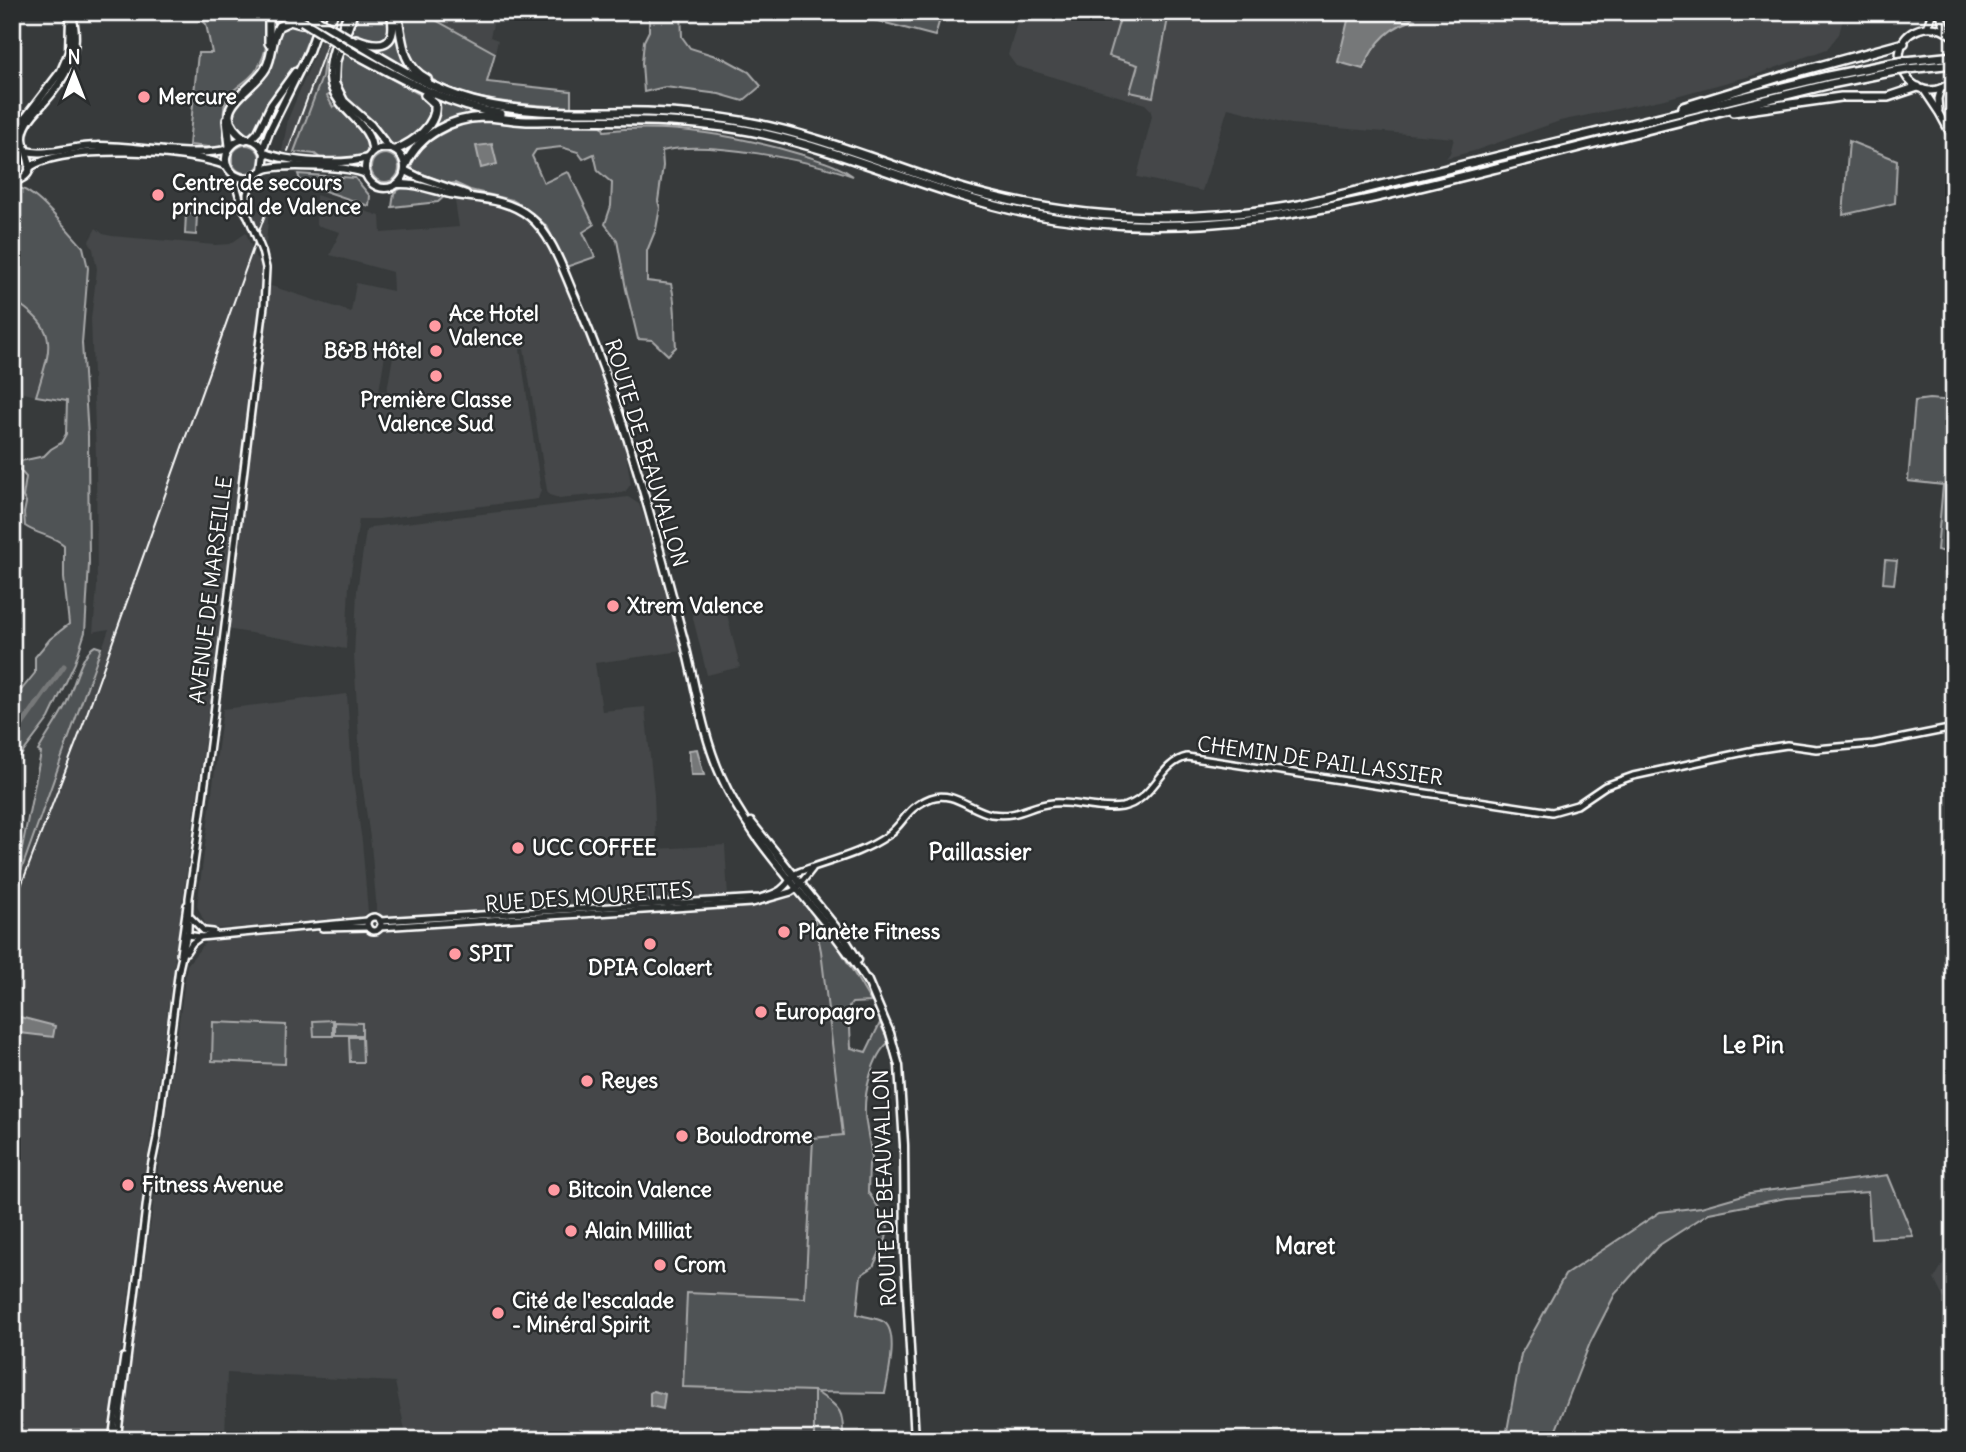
<svg xmlns="http://www.w3.org/2000/svg" width="1966" height="1452" font-family="Delius,sans-serif">
<style>
.built{fill:#444748;fill-rule:evenodd}
.green{fill:#505354;stroke:#a8a9aa;stroke-width:2}
.water{fill:#767879;stroke:#adaeaf;stroke-width:2}
.lines{fill:none;stroke-linecap:round;stroke-linejoin:round}
.canal{stroke:#767879;stroke-width:5}
.secondary-casing{stroke:#fff;stroke-width:10}
.primary-casing{stroke:#fff;stroke-width:11}
.highway-casing{stroke:#fff;stroke-width:12}
.secondary{stroke:#2a2d2e;stroke-width:5}
.primary{stroke:#2a2d2e;stroke-width:6}
.highway{stroke:#2a2d2e;stroke-width:7}
.rail{stroke:#fff;stroke-width:2}
.secondary-bridge-casing{stroke:#fff;stroke-width:10;stroke-linecap:butt}
.highway-bridge-casing{stroke:#fff;stroke-width:12;stroke-linecap:butt}
.secondary-bridge{stroke:#2a2d2e;stroke-width:5}
.highway-bridge{stroke:#2a2d2e;stroke-width:7}
.poi-dot{fill:#ff9aa2;stroke:#2a2d2e;stroke-width:2.5}
.labels{text-anchor:middle;stroke-width:5;stroke-linejoin:round;paint-order:stroke}
.poi-label{font-size:21px;font-weight:bold;fill:#fff;stroke:#2a2d2e;text-anchor:start}
.street-label{font-size:21px;fill:#fff;stroke:#2a2d2e}
.neighbourhood-label{font-size:23px;font-weight:bold;fill:#fff;stroke:#2a2d2e}
</style>
<rect width="100%" height="100%" fill="#373a3b"/>
<filter id="ink" filterUnits="userSpaceOnUse"><feTurbulence type="fractalNoise" baseFrequency=".0143" numOctaves="2"/><feDisplacementMap in="SourceGraphic" scale="14" xChannelSelector="R" yChannelSelector="G"/><feConvolveMatrix kernelMatrix="1 2 1 2 8 2 1 2 1" color-interpolation-filters="sRGB"/></filter>
<g filter="url(#ink)">
<g class="built">
<polygon points="421,12 496,12 490,37 498,40 495,53"/>
<polygon points="1020,12 1845,12 1839,34 1827,49 1758,74 1665,99 1560,121 1474,151 1446,158 1450,153 1454,138 1291,124 1228,108 1202,191 1137,177 1152,116 1150,109 1145,104 1016,66 1008,55"/>
<polygon points="321,39 330,45 323,66 322,77 294,152 282,151 288,119"/>
<path d="M316 195 380 216 381 233 459 227 455 201 472 200 502 206 520 214 532 224 545 241 593 351 612 404 625 448 631 484 625 492 618 493 559 498 549 495 547 490 524 348 520 349 541 490 538 499 379 519H359L349 586 346 649 220 628 109 1440H12V896L109 629 93 632 97 587 96 457 91 319 97 269 93 249 89 241 96 228 103 234 112 236 215 245 230 244 246 233 256 259 261 260 262 283 351 312 356 283 393 291 392 272 330 255 340 232 316 225ZM385 355 393 356 387 391H379Z"/>
<polygon points="260,207 269,210 266,243 263,242 254,217"/>
<polygon points="12,299 33,313 47,332 49,346 36,396 12,390"/>
<polygon points="628,497 639,504 647,524 682,651 595,663 602,711 645,707 654,795 656,849 725,845 728,897 386,919 377,911 371,845 361,775 354,656 357,590 366,531 371,527"/>
<polygon points="724,602 740,667 707,675 691,610"/>
<polygon points="347,694 352,773 362,841 368,912 360,920 212,929 206,926 197,906 223,709"/>
<polygon points="794,896 799,896 813,913 821,951 843,1136 813,1138 805,1298 683,1386 814,1391 814,1440 407,1440 395,1382 227,1373 225,1440 120,1440 187,965 208,939 361,929 369,935 380,934 387,928 753,907"/>
<polygon points="1954,1245 1954,1320 1934,1279"/>
</g>
<g class="green">
<path d="M219 12H266C270 35 267 62 249 78 241 85 231 90 226 101 220 115 228 129 225 143L218 148 189 145 198 53H212L206 24 203 21Z"/>
<polygon points="357,12 387,12 390,34 383,41 370,41 348,32"/>
<path d="M401 12H421L495 53 487 82 571 91V107C527 105 439 103 413 60 404 45 405 28 401 12Z"/>
<polygon points="649,12 681,12 682,37 690,48 725,59 749,72 761,86 743,101 719,94 665,87 644,92 642,63 644,41 649,31"/>
<polygon points="861,12 942,12 935,36 874,20"/>
<polygon points="1114,12 1169,13 1153,97 1130,92 1138,65 1109,56 1121,15"/>
<polygon points="285,25 295,25 311,33 299,62 257,129 249,134 242,133 233,119 235,104 258,83 279,30"/>
<polygon points="396,36 398,36 408,70 375,51 388,46"/>
<polygon points="341,51 430,100 433,112 427,123 403,144 398,145 389,143 340,93 336,74"/>
<polygon points="324,61 329,63 332,93 327,96 333,107 338,104 368,140 368,151 361,158 320,158 315,154 294,152 322,77"/>
<polygon points="438,100 479,113 479,115 434,130 431,127 438,115"/>
<path d="M474 120 602 126 604 131C670 123 740 136 803 155 821 161 838 165 853 176 807 160 709 140 662 151L663 166 658 201 660 208 656 229 647 251V281L671 284C677 305 674 325 676 347L668 355 652 340 638 339 626 289 617 240 605 224 611 206 612 183 598 171 594 154 583 159 578 152 561 147 536 150 532 156 544 183 567 172 569 173 594 225 583 232 595 257 566 267 547 226 523 206 512 200 470 190 455 183 448 184 413 170 411 162 419 146 462 123Z"/>
<polygon points="1849,141 1897,160 1895,203 1843,215"/>
<circle cx="246" cy="159" r="14"/>
<polygon points="12,148 19,152 24,161 20,171 12,176"/>
<circle cx="385" cy="168" r="14"/>
<polygon points="298,174 355,178 370,196 369,206 301,183"/>
<polygon points="405,186 409,186 446,195 438,202 392,207 394,193"/>
<path d="M18 188C35 189 70 233 83 247L88 268 82 343 88 436 89 564 85 632 75 663 49 718 12 767V711L19 693 35 673V657L50 639 69 624 64 578V545C52 535 38 535 25 526L24 513 26 503 23 497 26 477 18 468 21 461 44 456 51 449 61 443 66 434 67 401 36 396C51 346 61 331 12 299V191Z"/>
<polygon points="186,213 197,214 196,235 185,234"/>
<polygon points="1929,399 1954,401 1954,554 1937,550 1943,485 1908,481 1915,401"/>
<polygon points="1885,560 1897,561 1894,584 1883,583"/>
<path d="M95 646 101 648 12 896V873L22 848 41 753 38 751C47 735 58 720 66 704 73 689 81 653 95 646Z"/>
<path d="M813 913 838 946 871 1002 852 1003 849 1007 851 1048 866 1052 880 1023 889 1042C872 1056 864 1093 865 1114 866 1128 870 1143 872 1158L869 1164 868 1192 885 1217 888 1228 886 1239 873 1267 861 1275 857 1314C865 1317 877 1318 884 1322 899 1332 888 1378 885 1393L816 1392C840 1408 844 1409 843 1440H814V1391L683 1387 687 1293 805 1298 813 1138 843 1135 821 951Z"/>
<polygon points="333,1020 333,1036 314,1036 313,1021"/>
<polygon points="213,1022 286,1025 285,1064 212,1061"/>
<polygon points="335,1022 362,1023 362,1035 335,1035"/>
<polygon points="349,1037 362,1037 363,1062 350,1062"/>
<polygon points="1888,1175 1913,1236 1871,1238 1868,1192 1786,1198 1709,1213 1658,1246 1615,1294 1590,1343 1552,1440 1503,1440 1507,1431 1521,1354 1565,1275 1660,1212 1701,1207 1750,1193"/>
</g>
<g class="water">
<path d="M1350 12H1382L1416 20C1389 25 1373 45 1363 69L1338 62Z"/>
<polygon points="492,144 497,164 481,168 476,146"/>
<polygon points="697,749 704,775 691,775 689,750"/>
<polygon points="12,1015 55,1026 53,1037 12,1032"/>
<polygon points="653,1391 665,1394 663,1409 650,1406 650,1393"/>
</g>
<g class="lines">
<polyline class="canal" points="12,739 64,666"/>
<defs>
<g id="secondary">
<polyline points="1923,89 1939,113 1954,141"/>
<polyline points="1939,110 1938,99 1941,88"/>
<polyline points="233,174 242,206 249,218"/>
<polyline points="248,212 247,194 252,177"/>
<polyline points="190,917 204,931 213,932"/>
<circle cx="374" cy="924" r="7"/>
<path d="M380 921 760 898C769 895 778 894 784 887 790 882 791 875 799 872 828 861 861 854 887 836 906 822 904 809 931 798 952 790 971 810 991 814 1021 818 1028 805 1053 803 1075 801 1099 811 1122 807 1155 800 1159 763 1187 757L1552 812 1577 805 1605 786 1633 776 1754 750 1787 745 1816 749 1873 744 1954 728"/>
<polyline points="380,927 752,903 791,892 797,888 812,869"/>
<polyline points="322,928 368,927"/>
<polyline points="187,935 200,937 367,921"/>
<polyline points="186,952 192,943 200,937"/>
<polyline points="180,954 187,905"/>
<path d="M179 969 188 931 189 898C218 701 239 503 264 306L266 268 262 251"/>
<polyline points="112,1440 124,1357"/>
<polyline points="117,1440 151,1167 157,1138 179,968"/>
</g>
<g id="primary">
<path d="M348 12C342 30 331 50 330 69 326 110 373 119 372 152"/>
<polyline points="354,12 336,62 335,83 344,101 371,125 389,148"/>
<polyline points="1940,12 1946,31"/>
<polyline points="1928,27 1932,12"/>
<path d="M1954 37C1945 30 1935 25 1923 28 1874 40 1911 118 1954 80"/>
<polyline points="12,135 61,71 69,52 70,18"/>
<polyline points="251,139 258,132 271,105 295,72"/>
<polyline points="12,142 24,147"/>
<circle cx="385" cy="168" r="20"/>
<polyline points="263,149 269,132 309,51 323,12"/>
<path d="M26 151C48 156 74 146 97 146 134 145 196 159 228 149"/>
<path d="M265 153C288 162 343 166 367 158"/>
<path d="M29 168C62 143 190 150 227 166"/>
<path d="M263 170 265 153C248 118 208 157 235 175 240 178 245 179 250 178 258 176 261 169 269 168 287 164 350 166 366 174"/>
<polyline points="406,171 420,178 466,194"/>
<path d="M12 182C44 174 23 155 23 138 23 126 33 114 41 106 66 79 83 50 71 12"/>
<path d="M398 184C417 183 432 190 450 194 478 199 507 198 530 217 552 235 563 270 574 295 622 404 652 519 682 633 695 680 701 732 721 776 753 850 826 913 868 983"/>
<polyline points="751,822 843,936 858,960"/>
<polyline points="867,979 890,1033 899,1066 904,1145 905,1257 915,1440"/>
</g>
<g id="highway">
<polyline points="287,12 302,21"/>
<path d="M397 12C402 37 401 66 427 79"/>
<polyline points="12,14 20,12"/>
<path d="M356 39C384 50 398 44 391 12"/>
<path d="M355 42C393 65 430 89 473 101 530 116 589 111 647 112 681 113 714 116 747 122 818 135 885 164 954 186 1066 220 1184 225 1299 205L1828 76 1893 63"/>
<polyline points="269,43 269,12"/>
<path d="M352 52C400 78 446 105 501 114"/>
<polyline points="1905,61 1954,56"/>
<polyline points="1908,69 1954,64"/>
<polyline points="1683,107 1790,74 1904,43"/>
<polyline points="1733,112 1841,97 1888,97 1918,87"/>
<polyline points="227,120 230,146"/>
<path d="M245 139C204 109 253 92 266 68 273 55 271 38 279 26L290 21 301 24"/>
<path d="M395 150C413 143 438 125 435 104L425 95"/>
<path d="M406 164C419 135 451 118 483 117 501 117 518 122 535 121 611 120 689 118 764 134 853 154 936 194 1026 213 1194 247 1346 206 1508 165 1615 138 1723 110 1831 84L1895 71"/>
</g>
</defs>
<use href="#secondary" class="secondary-casing"/>
<use href="#primary" class="primary-casing"/>
<use href="#highway" class="highway-casing"/>
<use href="#secondary" class="secondary"/>
<use href="#primary" class="primary"/>
<use href="#highway" class="highway"/>
<g class="rail">
<polyline points="288,151 339,12"/>
<polyline points="12,918 19,891 84,722 267,209"/>
</g>
<defs>
<polyline id="secondary-bridge" points="249,218 262,251"/>
<g id="highway-bridge">
<polyline points="306,13 355,42"/>
<polyline points="302,21 352,52"/>
<polyline points="1893,63 1905,61"/>
<polyline points="1895,71 1908,69"/>
</g>
</defs>
<use href="#secondary-bridge" class="secondary-bridge-casing"/>
<use href="#highway-bridge" class="highway-bridge-casing"/>
<use href="#secondary-bridge" class="secondary-bridge"/>
<use href="#highway-bridge" class="highway-bridge"/>
</g>
</g>
<g class="poi-dot">
<circle cx="144" cy="97" r="7"/>
<circle cx="158" cy="195" r="7"/>
<circle cx="435" cy="326" r="7"/>
<circle cx="436" cy="351" r="7"/>
<circle cx="436" cy="376" r="7"/>
<circle cx="613" cy="606" r="7"/>
<circle cx="518" cy="848" r="7"/>
<circle cx="784" cy="932" r="7"/>
<circle cx="650" cy="944" r="7"/>
<circle cx="455" cy="954" r="7"/>
<circle cx="761" cy="1012" r="7"/>
<circle cx="587" cy="1081" r="7"/>
<circle cx="682" cy="1136" r="7"/>
<circle cx="128" cy="1185" r="7"/>
<circle cx="554" cy="1190" r="7"/>
<circle cx="571" cy="1231" r="7"/>
<circle cx="660" cy="1265" r="7"/>
<circle cx="498" cy="1313" r="7"/>
</g>
<g class="labels">
<g class="poi-label">
<text x="158" y="104">Mercure</text>
<text x="172" y="190">Centre de secours<tspan x="172" dy="24">principal de Valence</tspan></text>
<text x="449" y="321">Ace Hotel<tspan x="449" dy="24">Valence</tspan></text>
<text x="422" y="358" text-anchor="end">B&amp;B Hôtel</text>
<text x="436" y="407" text-anchor="middle">Première Classe<tspan x="436" dy="24">Valence Sud</tspan></text>
<text x="627" y="613">Xtrem Valence</text>
<text x="532" y="855">UCC COFFEE</text>
<text x="798" y="939">Planète Fitness</text>
<text x="469" y="961">SPIT</text>
<text x="650" y="975" text-anchor="middle">DPIA Colaert</text>
<text x="775" y="1019">Europagro</text>
<text x="601" y="1088">Reyes</text>
<text x="696" y="1143">Boulodrome</text>
<text x="142" y="1192">Fitness Avenue</text>
<text x="568" y="1197">Bitcoin Valence</text>
<text x="585" y="1238">Alain Milliat</text>
<text x="674" y="1272">Crom</text>
<text x="512" y="1308">Cité de l'escalade<tspan x="512" dy="24">- Minéral Spirit</tspan></text>
</g>
<g class="street-label">
<text transform="translate(646 453) rotate(73)" y="7">ROUTE DE BEAUVALLON</text>
<text transform="translate(211 590) rotate(-83)" y="7">AVENUE DE MARSEILLE</text>
<text transform="translate(1320 761) rotate(8)" y="7">CHEMIN DE PAILLASSIER</text>
<text transform="translate(589 897) rotate(-4)" y="7">RUE DES MOURETTES</text>
<text transform="translate(885 1188) rotate(-92)" y="7">ROUTE DE BEAUVALLON</text>
</g>
<g class="neighbourhood-label">
<text x="980" y="860">Paillassier</text>
<text x="1753" y="1053">Le Pin</text>
<text x="1305" y="1254">Maret</text>
</g>
</g>
<rect width="1966" height="1452" fill="none" stroke="#2a2d2e" stroke-width="42"/>
<rect x="21" y="21" width="1924" height="1410" fill="none" stroke="#fff" stroke-width="2.5" filter="url(#ink)"/>
<g transform="translate(74 74)" stroke="#2a2d2e" stroke-width="5" paint-order="stroke">
<path d="M0-5L12 26L0 18L-12 26Z" fill="#ffffff"/>
<text y="-10" font-size="19" font-weight="bold" text-anchor="middle" fill="#ffffff">N</text>
</g>
</svg>
